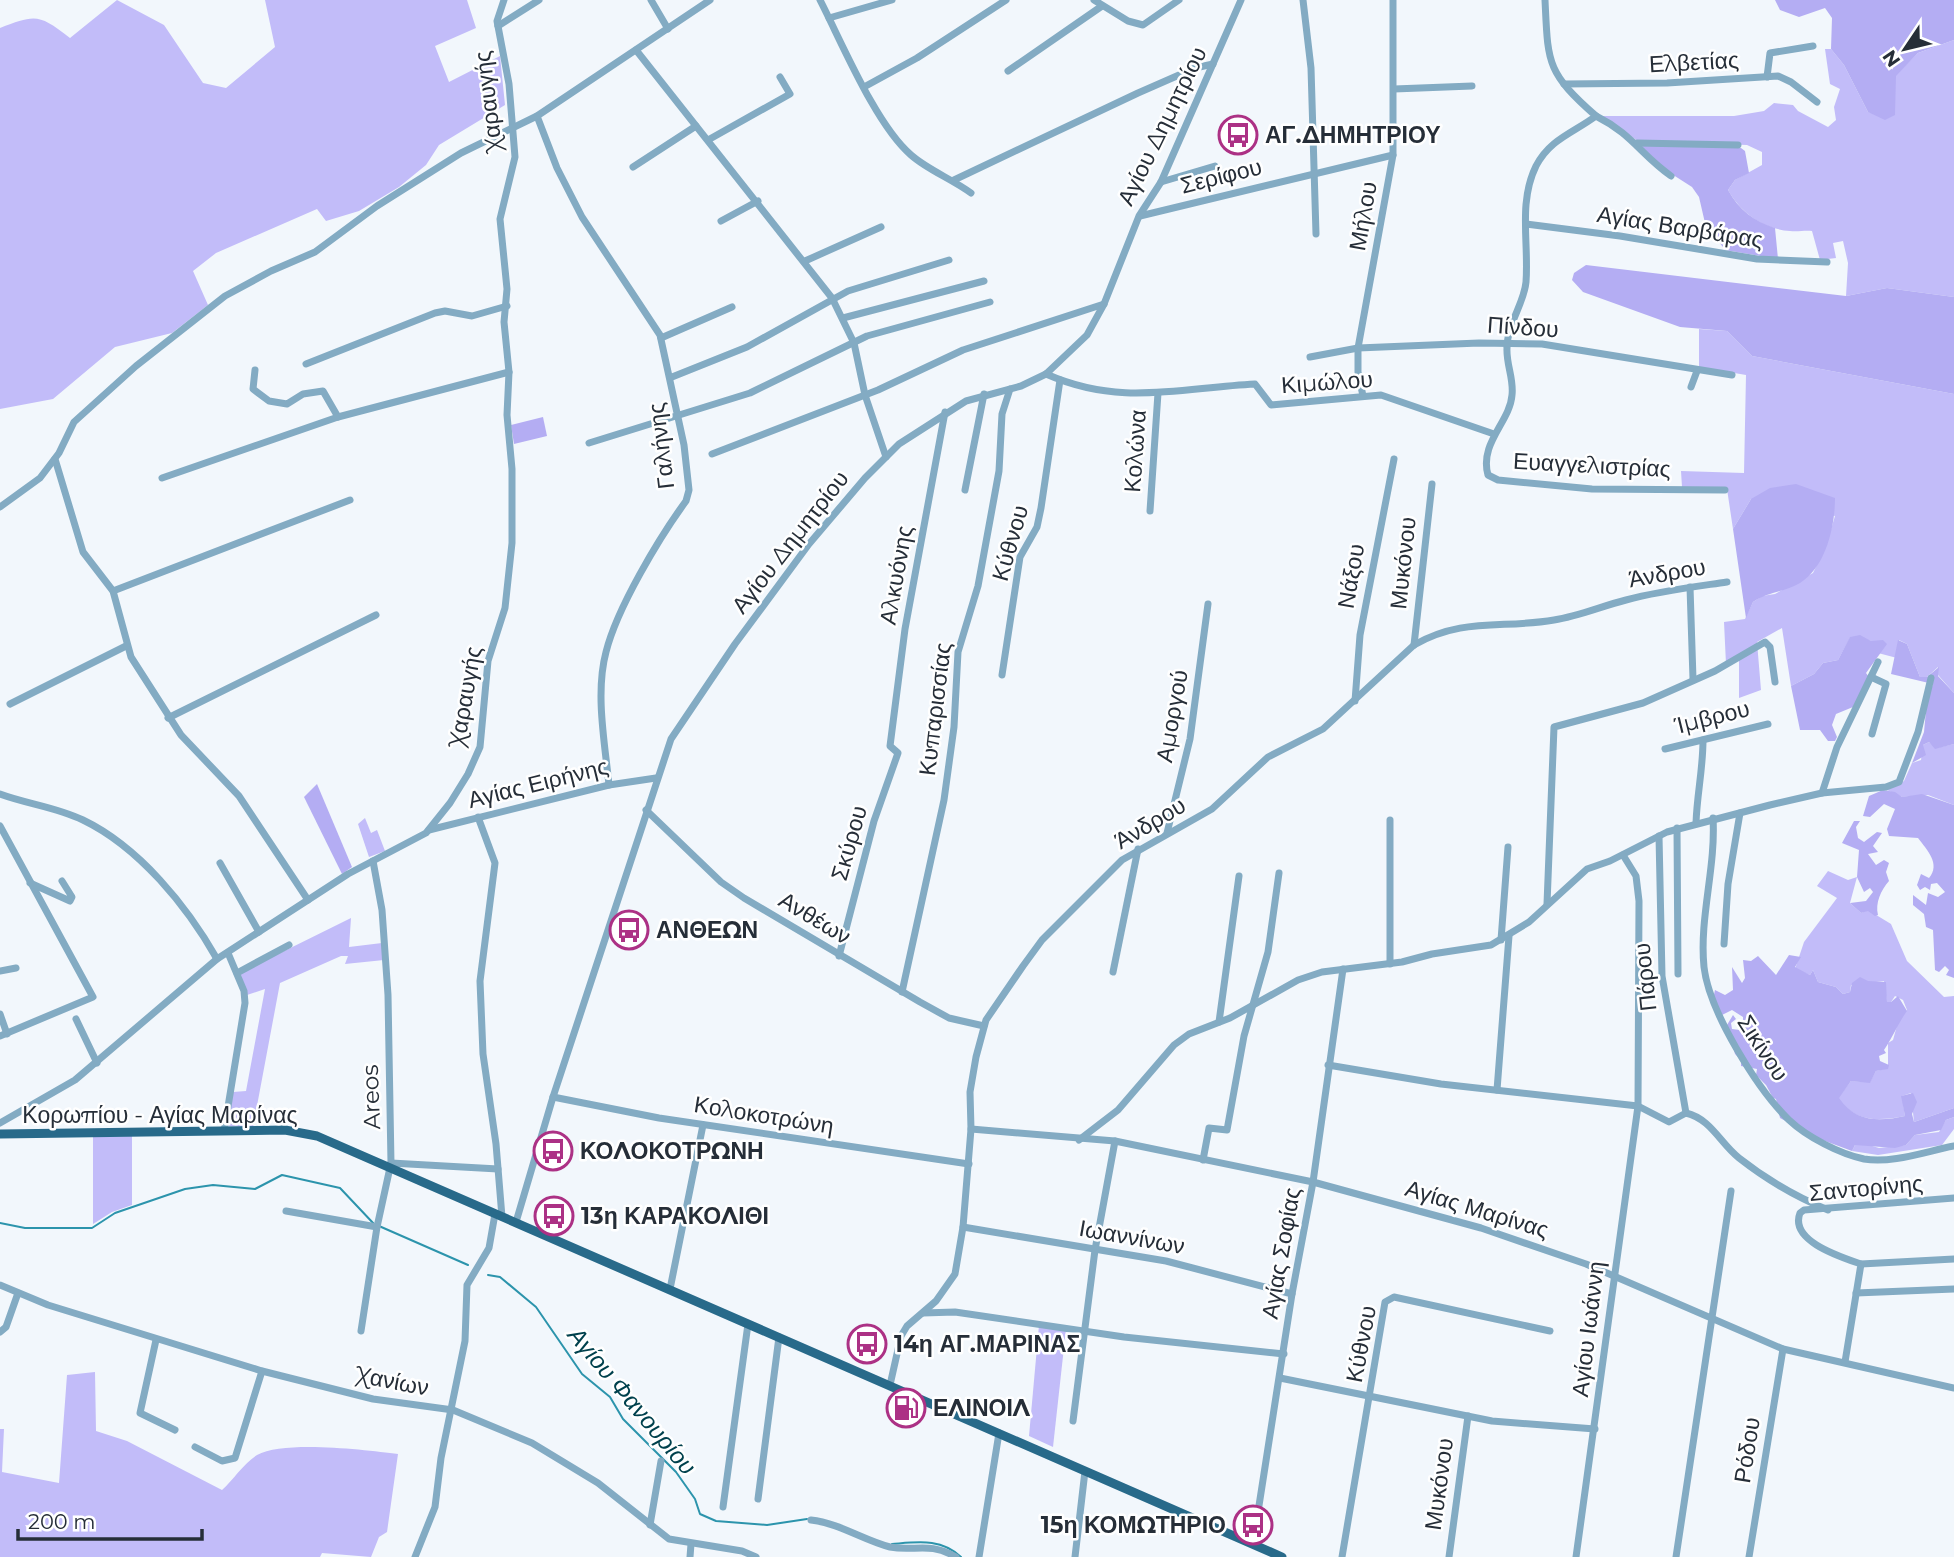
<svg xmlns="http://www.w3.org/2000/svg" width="1954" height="1557" font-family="Montserrat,sans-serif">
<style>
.green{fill:#c2bcf9}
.forest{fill:#b4adf3}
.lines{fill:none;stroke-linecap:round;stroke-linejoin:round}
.stream{stroke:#2c94ac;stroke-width:2}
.minor{stroke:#83abc3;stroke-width:7}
.major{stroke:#286a8a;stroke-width:9}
.labels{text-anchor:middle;stroke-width:5;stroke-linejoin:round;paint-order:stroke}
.street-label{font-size:23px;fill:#262e38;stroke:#fff}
.poi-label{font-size:23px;font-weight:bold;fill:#262e38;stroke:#fff;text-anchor:start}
.water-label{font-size:24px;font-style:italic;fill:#00414d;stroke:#fff}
</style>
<rect width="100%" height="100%" fill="#f2f7fc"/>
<g class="green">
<path d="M117 0 164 25 203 83 226 88 275 47 265 0H467L476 28 435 46 449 82 500 56 505 105 439 145 426 165 399 187 359 211 326 221 317 209 216 253 193 271 208 305 172 333 115 347 53 399 0 409V28C36 14 39 14 70 38Z"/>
<path d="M1954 40V297L1887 288 1846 296 1848 263 1843 241 1833 243 1836 258 1820 260 1812 231C1805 230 1798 232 1790 231 1763 229 1741 213 1728 190L1735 180 1762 165V152L1747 145 1638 141 1599 116H1734L1764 111 1774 103 1793 105 1798 111 1828 127 1836 120 1834 107 1840 89 1830 84 1825 49H1831L1844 65 1868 112 1895 115V76L1918 53Z"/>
<polygon points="1699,329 1727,331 1752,356 1954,394 1954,693 1938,675 1938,667 1927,677 1920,677 1907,644 1899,640 1897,658 1878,653 1879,650 1871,641 1850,638 1838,660 1823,663 1814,674 1791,686 1782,628 1757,642 1761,690 1739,698 1739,657 1726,664 1724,622 1745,619 1753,602 1762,596 1775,594 1813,573 1826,546 1835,516 1751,499 1733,529 1727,489 1682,487 1681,471 1744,473 1746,375 1699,367"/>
<polygon points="1929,742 1936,748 1954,744 1954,805 1928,795 1902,797 1887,790 1904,781 1912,763 1921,760 1923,745"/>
<polygon points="365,818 371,833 377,830 385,851 369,857 358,824"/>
<path d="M1828 871 1848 880 1857 877 1850 903 1861 913 1868 910 1891 924 1907 961 1944 997 1954 996V1108L1914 1122 1911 1093 1902 1096 1905 1116C1880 1121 1855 1123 1838 1098L1851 1081 1870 1082 1876 1071 1888 1068V1043L1893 1040 1898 1022 1907 1010 1903 1000 1895 996 1891 1002H1887L1884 981 1851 985 1850 992 1843 994 1836 987 1818 982 1813 970 1810 975 1795 969 1804 942 1837 898 1817 886Z"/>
<polygon points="351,918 349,947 382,943 384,960 345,964 348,956 341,956 280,983 253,1127 228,1126 233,1092 246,1091 265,989 247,995 240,973"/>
<polygon points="1954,1117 1954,1129 1942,1145 1878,1155 1852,1151 1855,1145 1862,1143 1879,1148 1906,1145 1915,1135 1939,1132 1946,1120"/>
<polygon points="132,1136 132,1205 112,1212 93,1224 93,1137"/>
<polygon points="1039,1325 1066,1329 1053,1447 1029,1436"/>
<path d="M95 1372 96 1431 127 1441 222 1490C233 1480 244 1463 257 1455 284 1440 366 1450 398 1454L387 1532 379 1537 371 1557 322 1553 320 1557H0V1429H4L2 1472 59 1483 67 1375Z"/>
</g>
<g class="forest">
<polygon points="1775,0 1954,0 1954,40 1918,53 1896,76 1895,115 1885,120 1868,112 1844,65 1831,49 1832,18 1825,8 1799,17 1780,10"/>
<path d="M1639 144 1741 148 1745 151 1749 173 1735 180 1728 190C1739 210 1754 221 1775 228L1778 259 1725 250 1705 223 1699 197 1692 187 1667 171Z"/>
<polygon points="1586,265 1846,296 1887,288 1954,297 1954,394 1752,356 1727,331 1680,327 1583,292 1572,280 1574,273"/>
<polygon points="543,417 547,436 514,444 511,425"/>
<path d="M1796 484 1835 498C1835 526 1826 567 1800 583 1785 592 1767 592 1753 602L1746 618 1733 529 1751 499 1770 488Z"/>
<polygon points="1860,635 1871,641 1883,640 1887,644 1866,673 1869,677 1853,707 1836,714 1832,725 1837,737 1835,741 1828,741 1820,730 1800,730 1791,686 1814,674 1823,663 1838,660 1850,637"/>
<polygon points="1898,640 1907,644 1920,677 1927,677 1939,667 1938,676 1954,693 1954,744 1935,749 1929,742 1923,745 1926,755 1912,763 1924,732 1927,700 1933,684 1891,674"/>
<polygon points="317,784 352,867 342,874 304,797"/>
<path d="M1883 790 1895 792 1902 797 1922 794 1954 805V978L1946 975 1949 970 1945 966 1939 972 1935 970 1933 930 1926 927 1924 914 1913 905V895L1926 905 1928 893 1938 897 1945 892 1937 883 1931 884 1930 890 1925 887 1920 890 1917 885 1921 874 1929 878C1941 864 1927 850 1918 838L1889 836 1887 829 1895 809 1884 804 1870 817 1863 816 1869 796Z"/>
<path d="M1854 821H1860L1856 827 1858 838 1864 842 1877 832 1882 833 1873 846 1878 852 1868 854 1876 865 1884 860 1889 863 1886 872 1889 881C1881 890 1875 903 1878 915L1875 916 1868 911 1861 913 1850 903 1866 901 1873 892 1870 888 1864 892 1857 877 1859 850 1842 843Z"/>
<path d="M1789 955 1801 957 1795 967 1810 975 1813 970 1818 982 1836 987 1843 994 1850 992 1852 983 1860 977 1868 981 1886 982 1887 1002H1891L1898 996 1907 1011C1897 1025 1893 1037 1884 1050L1886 1053 1879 1056 1880 1061 1889 1065 1888 1069 1876 1071 1870 1083 1851 1081 1839 1098C1855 1122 1879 1122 1905 1116L1901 1096 1913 1093 1917 1102 1912 1114 1914 1122 1954 1108V1117L1946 1120 1941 1130 1915 1135 1906 1145 1895 1148 1855 1145 1852 1151 1817 1138 1780 1118 1776 1099 1773 1098 1766 1085 1756 1075 1757 1069 1741 1066V1060L1735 1054 1727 1025 1733 1015 1736 1019 1731 1023 1732 1029 1740 1030 1743 1027V1017L1732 1010 1722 1015 1713 999 1715 990 1725 995 1733 990 1732 967 1742 983 1745 978 1743 960 1751 961 1758 956 1776 975Z"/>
</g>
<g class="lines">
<g class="stream">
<polyline points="0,1223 25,1228 92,1228 115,1213 185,1189 213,1185 255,1189 282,1175 340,1188 374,1224"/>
<polyline points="379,1226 468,1265"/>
<polyline points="488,1275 500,1277 536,1307 582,1374 610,1397 623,1419 676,1472 695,1499 700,1514 716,1521 767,1525 807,1519"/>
<path d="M892 1544C918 1542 941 1538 961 1557"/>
</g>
<g class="minor">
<polyline points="651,0 668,29"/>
<path d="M820 0C842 43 876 125 911 155 928 170 952 179 971 193"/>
<polyline points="1094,0 1128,21 1143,25 1179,0"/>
<polyline points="1303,0 1311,68 1316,234"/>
<path d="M1545 0C1548 63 1546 72 1596 116 1573 133 1550 139 1536 166 1518 203 1529 243 1526 282 1524 304 1507 324 1507 348 1506 364 1514 379 1512 395 1510 422 1479 443 1488 475L1498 480 1592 489 1725 490"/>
<polyline points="829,18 892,0"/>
<polyline points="498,26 539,0"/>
<polyline points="636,50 832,298 854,343 865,395 886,457"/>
<polyline points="1008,71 1102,6"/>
<polyline points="1767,77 1770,53 1813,46"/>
<polyline points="1564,84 1667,83 1778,76 1791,82 1817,102"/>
<polyline points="864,87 917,58 1006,0"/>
<polyline points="1394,89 1472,86"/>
<path d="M537 116 557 168 582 217 660 335 684 445 689 490 686 501C659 538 617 608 606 652 595 693 605 744 609 785"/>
<path d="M1596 116C1632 134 1641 155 1671 176"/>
<polyline points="708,140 790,94 780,77"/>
<polyline points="1637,143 1738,145"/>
<polyline points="633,167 696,126"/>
<polyline points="954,180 1138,93 1195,68 1213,64"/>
<polyline points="1161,182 1215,166"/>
<polyline points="1140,216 1393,155"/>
<polyline points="721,221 758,201"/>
<polyline points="1526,224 1620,236 1757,259 1827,262"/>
<polyline points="805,261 881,227"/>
<polyline points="843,318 984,281"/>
<polyline points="661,338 732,307"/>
<polyline points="1310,357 1358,348 1479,343 1542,344 1732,375"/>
<polyline points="306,364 435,313 445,311 472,316 507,306"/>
<polyline points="255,370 253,389 269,401 287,404 303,394 323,391 338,417"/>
<path d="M1046 374C1121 407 1178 388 1255 384L1271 405 1381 395 1494 434"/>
<polyline points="672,377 747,347 848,291 949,260"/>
<polyline points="1691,387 1697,371"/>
<polyline points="1363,396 1358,372 1358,348 1393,155 1393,0"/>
<polyline points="589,443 750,393 867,336 990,302"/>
<polyline points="712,454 878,390 963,350 1104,304"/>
<polyline points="55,459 83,552 113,591 131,657 181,735 239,796 308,900"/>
<polyline points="162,478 338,417 509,372"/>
<polyline points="965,490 984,394"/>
<polyline points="0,507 40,478 59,453 74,422 136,366 225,296 271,271 315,252 377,206 461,153 537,116 710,0"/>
<polyline points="1150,511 1158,393"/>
<polyline points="1690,587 1693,679"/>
<polyline points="113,591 350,500"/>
<polyline points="1414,645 1432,484"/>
<polyline points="1002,675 1020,557 1037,527 1041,508 1060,380"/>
<polyline points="1871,677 1886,684 1872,734"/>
<polyline points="1355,701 1360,635 1394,459"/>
<polyline points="10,704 126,646"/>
<polyline points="168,718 376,615"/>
<polyline points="1665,749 1768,724"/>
<polyline points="1822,793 1837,747 1878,662"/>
<path d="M0 794C27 804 56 807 83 820 139 847 187 906 217 959"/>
<polyline points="646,810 721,882 744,898 920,1002 949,1018 984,1026"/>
<polyline points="478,817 495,863 480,981 483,1054 496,1144 502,1217"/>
<path d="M1713 818C1716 868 1699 918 1704 967 1709 1011 1757 1089 1789 1120 1807 1137 1840 1154 1864 1159 1892 1164 1927 1151 1954 1146"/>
<polyline points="1390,820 1390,964"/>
<path d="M1696 823C1697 794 1703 769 1703 740"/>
<polyline points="0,826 93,997 0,1036"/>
<polyline points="1677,828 1678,974"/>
<polyline points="429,830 609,785 656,778"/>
<polyline points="1167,833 1190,739 1208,604"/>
<polyline points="1659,836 1662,976 1686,1113"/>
<polyline points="220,863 259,932"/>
<polyline points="30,883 70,901 72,897 62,881"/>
<polyline points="1547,904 1554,727 1643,703 1715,671 1765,642 1770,647 1775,682"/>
<polyline points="1501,940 1508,847"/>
<polyline points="1724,944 1728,884 1740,813"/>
<polyline points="839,956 874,821 898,753 890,746 905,629 945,412"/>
<polyline points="0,971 16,968"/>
<polyline points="1113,972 1138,849"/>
<polyline points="237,973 289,945"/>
<polyline points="902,992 944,800 954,727 958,652 978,586 999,471 1002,414 1010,389"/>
<polyline points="0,1014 7,1034"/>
<polyline points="76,1019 97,1063"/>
<polyline points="1219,1022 1239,876"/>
<path d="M1328 1065 1441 1084 1638 1106 1669 1122 1686 1113C1711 1119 1720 1143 1739 1158 1767 1180 1796 1197 1828 1210"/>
<polyline points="1497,1090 1509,936"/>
<polyline points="553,1097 659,1118 969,1164"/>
<polyline points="0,1123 75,1080 217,959 348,874 426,833 450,803 468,774 480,747 488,661 505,608 512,543 512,469 507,415 509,372 504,322 507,289 500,219 515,157 509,84 497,21 504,0"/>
<polyline points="971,1129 1115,1141 1313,1182 1481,1228 1586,1264 1783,1349 1954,1388"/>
<polyline points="224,1131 245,1003 244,991 228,953"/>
<polyline points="1079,1140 1118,1110 1174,1045 1189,1034 1230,1018 1298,980 1322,972 1402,962 1432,954 1491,945 1529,922 1587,869 1610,861 1667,832 1770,805 1822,793 1886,787 1899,782 1918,732 1931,678"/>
<polyline points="1203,1160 1209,1128 1227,1130 1244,1036 1268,952 1279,873"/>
<polyline points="391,1163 498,1169"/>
<polyline points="286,1211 377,1227"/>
<polyline points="516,1222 553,1097 671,739 735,644 809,544 865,478 899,444 966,401 1021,386 1046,374 1087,335 1104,304 1139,216 1161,182 1241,0"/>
<polyline points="963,1227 1166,1261 1292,1294"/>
<polyline points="1861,1264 1954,1259"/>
<polyline points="0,1285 48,1305 262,1371 373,1399 453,1410 532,1443 598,1483 669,1539 742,1551 756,1557"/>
<polyline points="670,1289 703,1125"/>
<polyline points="1856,1293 1954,1289"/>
<polyline points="923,1313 955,1312 1124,1337 1284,1354"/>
<polyline points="361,1331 377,1227 391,1163 388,995 382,910 373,861"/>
<polyline points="0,1332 6,1327 18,1293"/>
<polyline points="156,1340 140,1413 175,1430"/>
<path d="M1845 1362 1861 1264C1841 1257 1789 1241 1800 1213L1804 1210 1954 1198"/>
<polyline points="1280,1378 1492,1421 1595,1429"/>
<path d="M890 1385 901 1336 907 1326 936 1301 955 1274 963 1227 971 1129 970 1092 976 1057 986 1020 1023 966 1042 940 1122 860 1212 809 1268 757 1323 729 1414 645C1463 617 1502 629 1554 620 1579 616 1602 606 1626 600 1659 591 1693 587 1727 582"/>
<polyline points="1073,1421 1095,1250 1115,1141"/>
<polyline points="195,1447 222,1461 235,1458 262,1371"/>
<polyline points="758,1499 779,1337"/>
<polyline points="723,1507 748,1324"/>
<path d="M811 1520C839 1523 863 1540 890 1547 915 1552 928 1541 956 1557"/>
<polyline points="650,1525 661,1461"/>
<polyline points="1253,1544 1292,1294 1313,1182 1343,969"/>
<polyline points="415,1557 435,1507 441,1458 465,1341 467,1285 489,1248 495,1214"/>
<polyline points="690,1557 691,1544"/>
<polyline points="979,1557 999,1433"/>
<polyline points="1075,1557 1085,1471"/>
<polyline points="1342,1557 1385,1302 1394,1297 1550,1331"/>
<polyline points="1449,1557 1468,1416"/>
<polyline points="1576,1557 1638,1106 1639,901 1636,876 1623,855"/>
<polyline points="1676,1557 1731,1191"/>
<polyline points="1749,1557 1783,1349"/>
</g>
<polyline class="major" points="0,1134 285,1130 317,1136 1282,1557"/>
</g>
<defs>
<symbol id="bus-ring" viewBox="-11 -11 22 22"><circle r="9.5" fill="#fff" stroke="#ac3185" stroke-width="1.5"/><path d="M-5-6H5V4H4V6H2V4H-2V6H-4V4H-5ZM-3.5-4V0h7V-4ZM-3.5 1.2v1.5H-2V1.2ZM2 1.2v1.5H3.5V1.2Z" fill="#ac3185"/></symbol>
<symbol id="fuel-ring" viewBox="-11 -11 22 22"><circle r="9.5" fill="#fff" stroke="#ac3185" stroke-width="1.5"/><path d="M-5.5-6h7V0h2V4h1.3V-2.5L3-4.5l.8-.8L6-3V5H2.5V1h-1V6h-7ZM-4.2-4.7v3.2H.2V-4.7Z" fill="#ac3185"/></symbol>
</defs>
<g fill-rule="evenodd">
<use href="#bus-ring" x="1216" y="113" width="44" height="44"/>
<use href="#bus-ring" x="607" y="908" width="44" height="44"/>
<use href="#bus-ring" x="531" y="1129" width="44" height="44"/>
<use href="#bus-ring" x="532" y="1194" width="44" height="44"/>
<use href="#bus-ring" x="845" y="1322" width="44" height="44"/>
<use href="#fuel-ring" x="884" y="1386" width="44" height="44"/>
<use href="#bus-ring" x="1231" y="1503" width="44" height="44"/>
</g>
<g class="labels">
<g class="street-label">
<text transform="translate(1694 62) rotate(-3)" y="8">Ελβετίας</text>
<text transform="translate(488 101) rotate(-97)" y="8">Χαραυγής</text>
<text transform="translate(1162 126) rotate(-64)" y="8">Αγίου Δημητρίου</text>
<text transform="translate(1221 176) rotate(-14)" y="8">Σερίφου</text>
<text transform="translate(1363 216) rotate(-80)" y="8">Μήλου</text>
<text transform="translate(1680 227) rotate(9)" y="8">Αγίας Βαρβάρας</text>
<text transform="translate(1523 327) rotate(4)" y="8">Πίνδου</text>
<text transform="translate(1327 382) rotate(-4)" y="8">Κιμώλου</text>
<text transform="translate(661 446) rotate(-97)" y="8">Γαλήνης</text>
<text transform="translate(1135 451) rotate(-86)" y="8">Κολώνα</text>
<text transform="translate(1592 465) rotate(3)" y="8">Ευαγγελιστρίας</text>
<text transform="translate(790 542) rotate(-52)" y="8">Αγίου Δημητρίου</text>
<text transform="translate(1010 543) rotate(-74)" y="8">Κύθνου</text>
<text transform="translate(1403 563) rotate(-84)" y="8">Μυκόνου</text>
<text transform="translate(1667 573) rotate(-10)" y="8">Άνδρου</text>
<text transform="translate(896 575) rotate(-80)" y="8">Αλκυόνης</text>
<text transform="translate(1351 576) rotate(-80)" y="8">Νάξου</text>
<text transform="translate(465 696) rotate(-80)" y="8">Χαραυγής</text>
<text transform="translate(935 709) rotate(-83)" y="8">Κυπαρισσίας</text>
<text transform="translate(1172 716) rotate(-80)" y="8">Αμοργού</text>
<text transform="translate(1712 717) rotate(-14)" y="8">Ίμβρου</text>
<text transform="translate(538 783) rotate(-14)" y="8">Αγίας Ειρήνης</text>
<text transform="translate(1150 823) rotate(-31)" y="8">Άνδρου</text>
<text transform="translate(849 843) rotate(-74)" y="8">Σκύρου</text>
<text transform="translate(815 918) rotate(31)" y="8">Ανθέων</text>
<text transform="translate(1645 977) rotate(-96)" y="8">Πάρου</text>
<text transform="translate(1763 1048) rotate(57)" y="8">Σικίνου</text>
<text transform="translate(371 1097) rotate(-92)" y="8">Areos</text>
<text x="160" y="1123">Κορωπίου - Αγίας Μαρίνας</text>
<text transform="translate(764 1115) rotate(9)" y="8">Κολοκοτρώνη</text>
<text transform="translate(1866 1188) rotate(-5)" y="8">Σαντορίνης</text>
<text transform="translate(1477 1209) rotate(17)" y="8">Αγίας Μαρίνας</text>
<text transform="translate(1132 1237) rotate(10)" y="8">Ιωαννίνων</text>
<text transform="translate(1281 1253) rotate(-80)" y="8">Αγίας Σοφίας</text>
<text transform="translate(1588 1329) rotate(-83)" y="8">Αγίου Ιωάννη</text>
<text transform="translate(1361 1344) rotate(-79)" y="8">Κύθνου</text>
<text transform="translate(393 1381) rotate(11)" y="8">Χανίων</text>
<text transform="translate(1747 1450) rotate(-81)" y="8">Ρόδου</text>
<text transform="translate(1439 1484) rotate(-82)" y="8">Μυκόνου</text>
</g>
<g class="poi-label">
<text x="1265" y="143">ΑΓ.ΔΗΜΗΤΡΙΟΥ</text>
<text x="656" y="938">ΑΝΘΕΩΝ</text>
<text x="580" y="1159">ΚΟΛΟΚΟΤΡΩΝΗ</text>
<text x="581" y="1224">13η ΚΑΡΑΚΟΛΙΘΙ</text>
<text x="894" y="1352">14η ΑΓ.ΜΑΡΙΝΑΣ</text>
<text x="933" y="1416">ΕΛΙΝΟΙΛ</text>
<text x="1226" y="1533" text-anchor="end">15η ΚΟΜΩΤΗΡΙΟ</text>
</g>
<g class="water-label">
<text transform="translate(632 1401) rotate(50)" y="8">Αγίου Φανουρίου</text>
</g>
</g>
<g transform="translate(1905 49) rotate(235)" stroke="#ffffff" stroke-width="5" paint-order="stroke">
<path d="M0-5L12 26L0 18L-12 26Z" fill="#262e38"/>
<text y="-10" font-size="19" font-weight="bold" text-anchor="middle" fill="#262e38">N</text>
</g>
<path d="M18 1529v10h184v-10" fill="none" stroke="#262e38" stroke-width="3.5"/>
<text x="28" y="1529" font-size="21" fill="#262e38" stroke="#ffffff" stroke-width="5" paint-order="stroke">200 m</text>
</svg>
